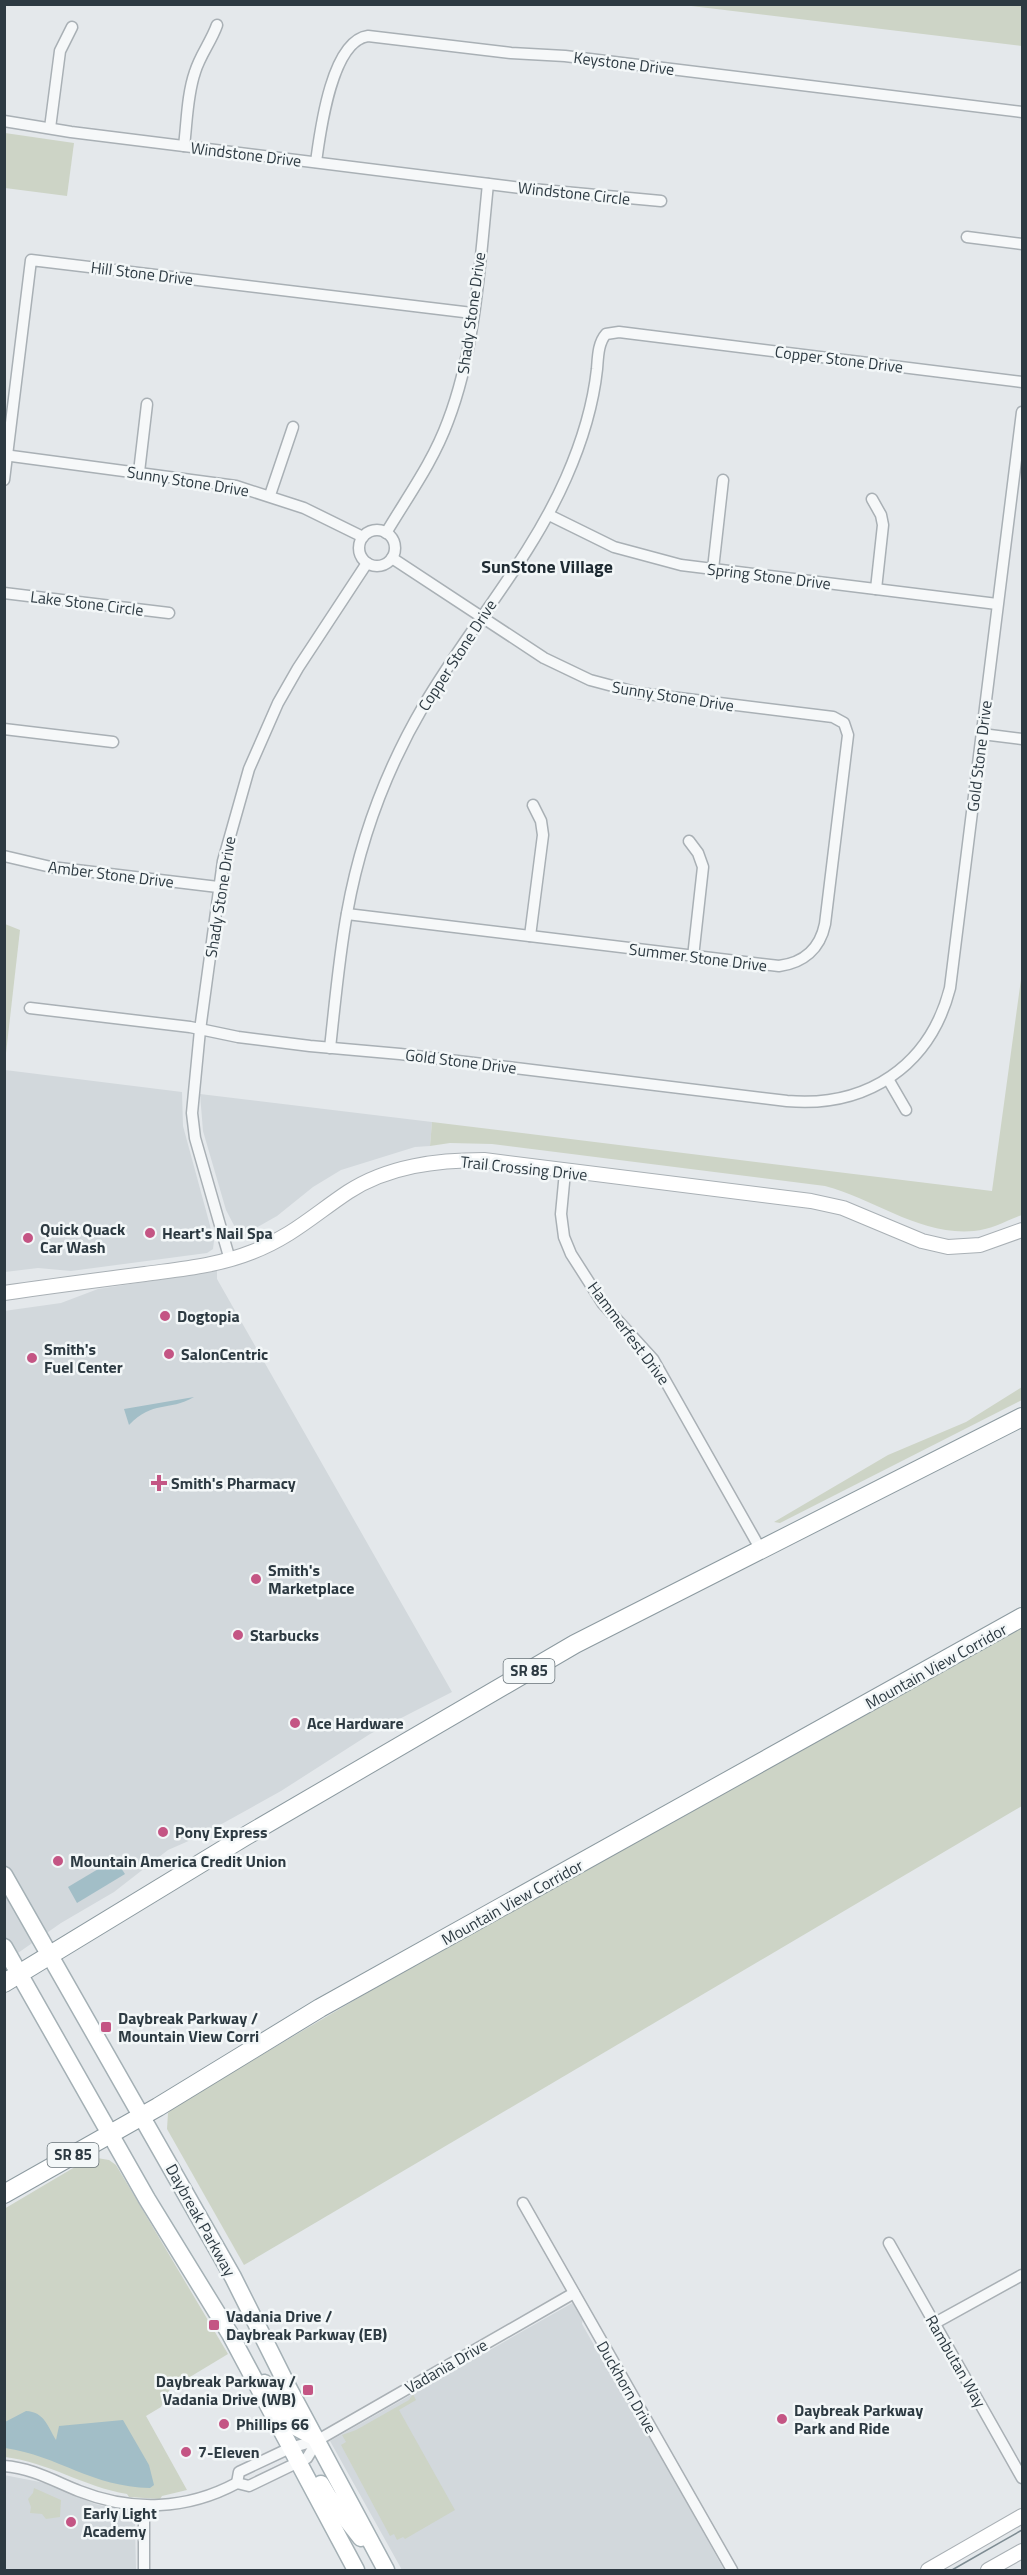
<svg xmlns="http://www.w3.org/2000/svg" width="1027" height="2575" font-family="'Titillium Web',sans-serif">
<style>
.built{fill:#d2d8dc}
.green{fill:#cdd4c6}
.water{fill:#a2bec7}
.lines{fill:none;stroke-linecap:round;stroke-linejoin:round}
.street-casing{stroke:#a9b0b5;stroke-width:13}
.secondary-casing{stroke:#a9b0b5;stroke-width:16}
.primary-casing{stroke:#a4b0b5;stroke-width:19}
.highway-casing{stroke:#8c9aa0;stroke-width:20}
.street{stroke:#f6f8f9;stroke-width:10}
.secondary{stroke:#fff;stroke-width:14}
.primary{stroke:#fff;stroke-width:16}
.highway{stroke:#fff;stroke-width:18}
.tram{stroke:#7e8c93;stroke-width:1.5}
.poi-dot{fill:#c45584;stroke:#f3f7f8;stroke-width:2}
.labels{text-anchor:middle;stroke-width:5;stroke-linejoin:round;paint-order:stroke}
.shield{fill:#f3f7f8;stroke:#687379;stroke-width:1.5}
.shield-label{font-size:15px;font-weight:bold;fill:#2d3a42}
.street-label{font-size:16px;fill:#2d3a42;stroke:#f3f7f8}
.poi-label{font-size:16px;font-weight:bold;fill:#2d3a42;stroke:#f3f7f8;text-anchor:start}
.neighbourhood-label{font-size:18px;font-weight:bold;fill:#1f2b33;stroke:#f3f7f8}
</style>
<rect width="100%" height="100%" fill="#e4e8eb"/>
<g class="built">
<polygon points="5,1070 182,1092 183,1126 208,1218 214,1241 213,1249 207,1253 71,1271 38,1268 5,1272"/>
<polygon points="200,1094 432,1122 430,1146 415,1147 341,1170 313,1187 277,1216 254,1229 238,1233 226,1210 203,1131"/>
<polygon points="217,1271 217,1279 452,1692 370,1734 281,1791 200,1836 168,1850 114,1892 61,1923 5,1962 4,1311 61,1303 98,1289"/>
<polygon points="574,2302 583,2318 582,2324 623,2396 629,2398 724,2570 402,2570 330,2441"/>
<polygon points="4,2475 45,2483 95,2504 124,2511 127,2508 135,2513 139,2521 135,2524 136,2570 5,2570"/>
</g>
<g class="green">
<polygon points="683,5 1022,5 1022,46"/>
<polygon points="5,133 74,143 67,196 5,188"/>
<polygon points="5,924 20,930 5,1062 4,924"/>
<path d="M1022 972V1215C1008 1220 990 1230 974 1231 920 1236 875 1199 825 1186L492 1144 450 1143 430 1146 432 1122 992 1191Z"/>
<polygon points="1022,1387 1022,1400 780,1523 774,1522 888,1455 966,1422"/>
<polygon points="1022,1623 1022,1806 244,2265 167,2129 168,2113 175,2106 465,1935"/>
<path d="M97 2158 109 2160 116 2165 228 2354 170 2389 161 2407 146 2416 187 2490 162 2496 160 2499 129 2497 127 2494C84 2487 48 2462 5 2457L4 2209 85 2161Z"/>
<polygon points="413,2394 416,2400 399,2410 455,2510 405,2539 403,2537 397,2540 394,2534 390,2536 341,2445 346,2442 342,2435 356,2430 409,2400"/>
<polygon points="34,2488 61,2500 60,2517 46,2519 42,2514 30,2513 31,2507 28,2499 33,2493"/>
</g>
<g class="water">
<path d="M194 1397C168 1412 153 1400 129 1425L124 1409Z"/>
<polygon points="115,1859 125,1874 77,1903 68,1887"/>
<path d="M26 2411C44 2412 47 2425 56 2440L59 2426 123 2420 149 2465 154 2485 150 2488C92 2487 59 2456 5 2448V2422Z"/>
</g>
<g class="lines">
<defs>
<g id="street">
<polyline points="4,121 71,132 521,188 661,201"/>
<polyline points="50,128 60,51 72,27"/>
<path d="M184 146C187 122 187 95 195 72 200 55 211 42 217 25"/>
<path d="M316 162C320 133 331 41 368 36L511 53 565 56 1022 112"/>
<polyline points="967,237 1022,244"/>
<polyline points="4,455 236,486 304,508 363,537"/>
<polyline points="139,472 147,404"/>
<polyline points="4,480 31,260 472,313"/>
<polyline points="270,495 293,427"/>
<polyline points="872,499 881,515 883,525 876,589"/>
<polyline points="549,515 614,547 681,565 997,604"/>
<circle cx="377" cy="548" r="18"/>
<path d="M386 533C408 496 433 462 448 421 476 348 480 261 488 184"/>
<polyline points="713,569 723,480"/>
<polyline points="4,593 169,613"/>
<polyline points="4,729 113,742"/>
<polyline points="982,734 1022,739"/>
<polyline points="689,841 698,853 703,867 693,957"/>
<polyline points="4,856 51,867 218,887"/>
<path d="M347 914 779 966C803 963 820 949 825 924L848 735 844 723 833 717 639 693 590 680 544 658 392 558"/>
<polyline points="530,936 543,835 541,821 533,805"/>
<path d="M30 1008 190 1027 238 1037 310 1046 400 1054 787 1101C867 1108 930 1066 950 988L1022 412"/>
<path d="M330 1048C335 1003 339 957 347 913 360 840 387 768 424 705 469 628 530 560 566 478 581 444 593 406 597 369 598 357 598 343 606 334L619 332 1022 382"/>
<polyline points="888,1079 906,1110"/>
<polyline points="565,1172 561,1214 564,1237 571,1254 603,1304 653,1359 761,1550"/>
<polyline points="230,1260 195,1138 192,1113 200,1030 223,861 249,769 278,703 298,668 367,563"/>
<polyline points="523,2203 732,2570"/>
<polyline points="889,2243 1022,2478"/>
<polyline points="935,2323 1022,2275"/>
<path d="M4 2466C32 2468 54 2481 79 2491 132 2512 187 2510 237 2483L249 2486 307 2458 318 2440"/>
<polyline points="237,2483 239,2472 290,2448 318,2440 574,2293"/>
<polyline points="144,2506 144,2570"/>
</g>
<g id="secondary">
<path d="M4 1293C51 1286 98 1280 145 1274 181 1269 217 1266 252 1252 291 1237 315 1214 348 1192 388 1166 437 1160 484 1160L811 1201 843 1208 922 1241 948 1247 980 1245 1022 1230"/>
<polyline points="928,2570 1022,2516"/>
<polyline points="988,2570 1022,2551"/>
</g>
<g id="primary">
<polyline points="4,1875 233,2277 289,2389 386,2570"/>
<polyline points="4,1947 147,2199 230,2334 356,2570"/>
<polyline points="264,2383 297,2428 310,2435"/>
<polyline points="321,2484 328,2496 361,2538"/>
</g>
<g id="highway">
<polyline points="4,1983 244,1837 575,1644 1022,1417"/>
<polyline points="4,2194 158,2107 320,2008 1022,1617"/>
</g>
</defs>
<use href="#street" class="street-casing"/>
<use href="#secondary" class="secondary-casing"/>
<use href="#primary" class="primary-casing"/>
<use href="#highway" class="highway-casing"/>
<use href="#street" class="street"/>
<use href="#secondary" class="secondary"/>
<use href="#primary" class="primary"/>
<use href="#highway" class="highway"/>
<polyline class="tram" points="952,2570 1022,2530"/>
</g>
<g class="poi-dot">
<circle cx="150" cy="1233" r="6"/>
<circle cx="28" cy="1238" r="6"/>
<circle cx="165" cy="1316" r="6"/>
<circle cx="169" cy="1354" r="6"/>
<circle cx="32" cy="1358" r="6"/>
<path d="M156 1474h6v6h6v6h-6v6h-6v-6h-6v-6h6z"/>
<circle cx="256" cy="1579" r="6"/>
<circle cx="238" cy="1635" r="6"/>
<circle cx="295" cy="1723" r="6"/>
<circle cx="163" cy="1832" r="6"/>
<circle cx="58" cy="1861" r="6"/>
<rect x="100" y="2021" width="12" height="12" rx="3"/>
<rect x="208" y="2319" width="12" height="12" rx="3"/>
<rect x="302" y="2384" width="12" height="12" rx="3"/>
<circle cx="782" cy="2419" r="6"/>
<circle cx="224" cy="2424" r="6"/>
<circle cx="186" cy="2452" r="6"/>
<circle cx="71" cy="2522" r="6"/>
</g>
<g class="labels">
<g class="shield">
<rect x="503.5" y="1659" width="51" height="24" rx="4.5"/>
<rect x="47.5" y="2143" width="51" height="24" rx="4.5"/>
</g>
<g class="shield-label">
<text x="529" y="1676">SR 85</text>
<text x="73" y="2160">SR 85</text>
</g>
<g class="street-label">
<text transform="translate(624 63) rotate(7)" y="6">Keystone Drive</text>
<text transform="translate(246 154) rotate(7)" y="6">Windstone Drive</text>
<text transform="translate(574 193) rotate(6)" y="6">Windstone Circle</text>
<text transform="translate(142 273) rotate(7)" y="6">Hill Stone Drive</text>
<text transform="translate(471 313) rotate(-82)" y="6">Shady Stone Drive</text>
<text transform="translate(839 359) rotate(7)" y="6">Copper Stone Drive</text>
<text transform="translate(188 481) rotate(9)" y="6">Sunny Stone Drive</text>
<text transform="translate(769 576) rotate(7)" y="6">Spring Stone Drive</text>
<text transform="translate(87 603) rotate(7)" y="6">Lake Stone Circle</text>
<text transform="translate(457 655) rotate(-57)" y="6">Copper Stone Drive</text>
<text transform="translate(673 696) rotate(9)" y="6">Sunny Stone Drive</text>
<text transform="translate(979 756) rotate(-83)" y="6">Gold Stone Drive</text>
<text transform="translate(111 874) rotate(7)" y="6">Amber Stone Drive</text>
<text transform="translate(220 897) rotate(-81)" y="6">Shady Stone Drive</text>
<text transform="translate(698 957) rotate(7)" y="6">Summer Stone Drive</text>
<text transform="translate(461 1061) rotate(7)" y="6">Gold Stone Drive</text>
<text transform="translate(524 1168) rotate(6)" y="6">Trail Crossing Drive</text>
<text transform="translate(629 1333) rotate(53)" y="6">Hammerfest Drive</text>
<text transform="translate(936 1666) rotate(-29)" y="6">Mountain View Corridor</text>
<text transform="translate(512 1902) rotate(-29)" y="6">Mountain View Corridor</text>
<text transform="translate(201 2220) rotate(61)" y="6">Daybreak Parkway</text>
<text transform="translate(956 2361) rotate(60)" y="6">Rambutan Way</text>
<text transform="translate(446 2366) rotate(-30)" y="6">Vadania Drive</text>
<text transform="translate(627 2387) rotate(60)" y="6">Duckhorn Drive</text>
</g>
<g class="poi-label">
<text x="40" y="1235">Quick Quack<tspan x="40" dy="18">Car Wash</tspan></text>
<text x="162" y="1239">Heart's Nail Spa</text>
<text x="177" y="1322">Dogtopia</text>
<text x="44" y="1355">Smith's<tspan x="44" dy="18">Fuel Center</tspan></text>
<text x="181" y="1360">SalonCentric</text>
<text x="171" y="1489">Smith's Pharmacy</text>
<text x="268" y="1576">Smith's<tspan x="268" dy="18">Marketplace</tspan></text>
<text x="250" y="1641">Starbucks</text>
<text x="307" y="1729">Ace Hardware</text>
<text x="175" y="1838">Pony Express</text>
<text x="70" y="1867">Mountain America Credit Union</text>
<text x="118" y="2024">Daybreak Parkway /<tspan x="118" dy="18">Mountain View Corri</tspan></text>
<text x="226" y="2322">Vadania Drive /<tspan x="226" dy="18">Daybreak Parkway (EB)</tspan></text>
<text x="296" y="2387" text-anchor="end">Daybreak Parkway /<tspan x="296" dy="18">Vadania Drive (WB)</tspan></text>
<text x="794" y="2416">Daybreak Parkway<tspan x="794" dy="18">Park and Ride</tspan></text>
<text x="236" y="2430">Phillips 66</text>
<text x="198" y="2458">7-Eleven</text>
<text x="83" y="2519">Early Light<tspan x="83" dy="18">Academy</tspan></text>
</g>
<g class="neighbourhood-label">
<text x="547" y="573">SunStone Village</text>
</g>
</g>
<rect width="1027" height="2575" fill="none" stroke="#2d3a42" stroke-width="12"/>
</svg>
